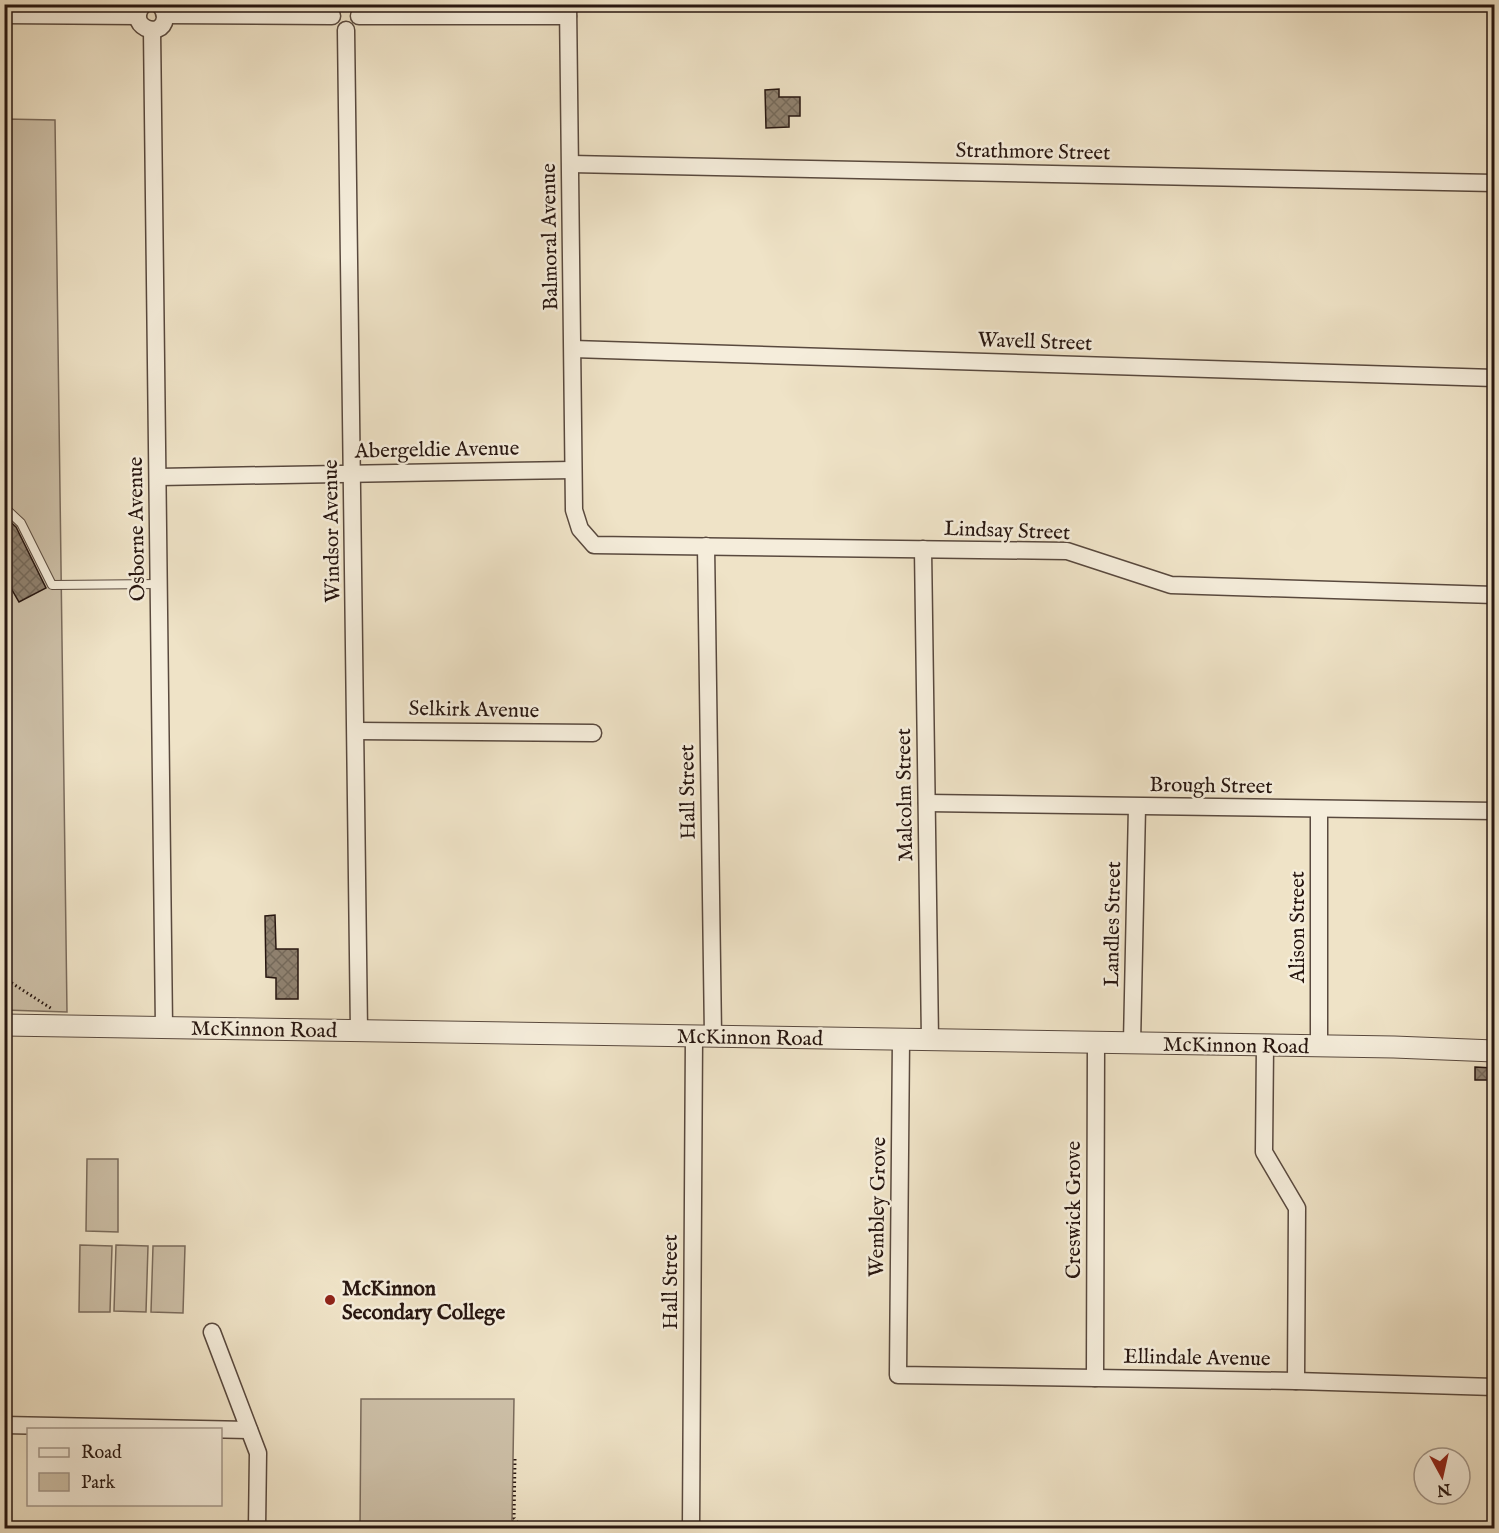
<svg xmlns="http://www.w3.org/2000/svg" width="1499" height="1533" font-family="'IM FELL English',serif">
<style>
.park{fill:#cdc0a8;stroke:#7a6b5c;stroke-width:1.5}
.building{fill:url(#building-cross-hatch);stroke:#271610;stroke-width:1.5}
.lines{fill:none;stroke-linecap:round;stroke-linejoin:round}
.service-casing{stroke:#59493e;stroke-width:10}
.minor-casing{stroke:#59493e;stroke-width:19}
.tertiary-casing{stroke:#59493e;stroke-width:23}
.path{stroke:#271610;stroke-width:3;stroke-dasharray:1.5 3;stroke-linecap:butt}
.service{stroke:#f5eddb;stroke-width:8}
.minor{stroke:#f5eddb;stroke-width:16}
.tertiary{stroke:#f5eddb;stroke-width:21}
.poi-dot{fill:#8f2418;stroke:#f5eddb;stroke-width:2}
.labels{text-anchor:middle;stroke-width:5;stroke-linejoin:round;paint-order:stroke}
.street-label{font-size:21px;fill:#271610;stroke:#f5eddb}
.poi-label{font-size:21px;font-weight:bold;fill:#271610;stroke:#f5eddb;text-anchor:start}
</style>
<defs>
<pattern id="building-cross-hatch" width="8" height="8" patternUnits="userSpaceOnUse" patternTransform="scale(1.5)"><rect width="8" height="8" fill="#8f816f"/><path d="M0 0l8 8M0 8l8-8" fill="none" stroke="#75695a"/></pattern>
</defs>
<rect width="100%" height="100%" fill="#efe3c7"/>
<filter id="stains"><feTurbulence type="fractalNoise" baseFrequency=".00333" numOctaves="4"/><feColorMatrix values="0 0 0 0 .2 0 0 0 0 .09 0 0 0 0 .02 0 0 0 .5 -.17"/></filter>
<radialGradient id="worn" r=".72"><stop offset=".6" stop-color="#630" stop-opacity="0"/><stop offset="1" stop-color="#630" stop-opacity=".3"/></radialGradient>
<g class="park">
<polygon points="5,119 55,120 67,1012 5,1010"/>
<polygon points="87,1159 118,1159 118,1232 86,1231"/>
<polygon points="80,1245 112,1246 110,1312 79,1312"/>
<polygon points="116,1245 148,1246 146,1312 114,1311"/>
<polygon points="153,1246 185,1246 183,1313 151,1312"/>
<polygon points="361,1399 514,1399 512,1520 519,1528 360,1528"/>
</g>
<g class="building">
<polygon points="779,89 779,97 800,97 800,116 789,116 789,127 766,128 765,90"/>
<polygon points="4,516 16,527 46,588 19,602 4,576"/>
<polygon points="275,915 276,949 298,949 298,999 276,999 276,978 266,977 265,916"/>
<polygon points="1475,1067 1493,1068 1493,1080 1475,1080"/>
</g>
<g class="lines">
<defs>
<polyline id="service" points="4,507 21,523 52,585 159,584"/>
<g id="minor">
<path d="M144 4C123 25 162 42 165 18 165 12 163 8 159 4"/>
<polyline points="568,4 574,510 580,529 594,545 1067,551 1171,585 1494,595"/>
<polyline points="4,15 138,16"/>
<polyline points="165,15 332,16"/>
<polyline points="359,16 568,16"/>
<polyline points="152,30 164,1028"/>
<polyline points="346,30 359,1031"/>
<polyline points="571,164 1494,183"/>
<polyline points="573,349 1494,378"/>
<polyline points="158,477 573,470"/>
<polyline points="706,546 713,1036"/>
<polyline points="923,549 930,1040"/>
<polyline points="356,731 593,733"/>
<polyline points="927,803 1494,811"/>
<polyline points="901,1039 898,1375 1296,1381 1494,1387"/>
<polyline points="1132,1043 1137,807"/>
<polyline points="1265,1045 1264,1152 1297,1208 1296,1381"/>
<polyline points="1319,1046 1319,809"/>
<polyline points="212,1332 258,1453 257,1528"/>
<polyline points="1095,1378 1096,1042"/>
<polyline points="4,1425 249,1430"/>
<polyline points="691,1528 694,1036"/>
</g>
<polyline id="tertiary" points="4,1025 1394,1047 1494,1051"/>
</defs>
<use href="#service" class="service-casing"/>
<use href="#minor" class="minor-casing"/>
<use href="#tertiary" class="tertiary-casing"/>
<g class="path">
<polyline points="4,978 52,1009"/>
<polyline points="515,1459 514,1518 522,1528"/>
</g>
<use href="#service" class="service"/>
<use href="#minor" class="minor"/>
<use href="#tertiary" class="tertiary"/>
</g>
<circle class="poi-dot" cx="330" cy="1300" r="6"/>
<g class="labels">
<g class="street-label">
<text transform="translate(1033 151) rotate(1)" y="7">Strathmore Street</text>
<text transform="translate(549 237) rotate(-91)" y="7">Balmoral Avenue</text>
<text transform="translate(1035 341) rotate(2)" y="7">Wavell Street</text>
<text transform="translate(437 449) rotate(-1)" y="7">Abergeldie Avenue</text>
<text transform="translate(136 529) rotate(-91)" y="7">Osborne Avenue</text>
<text transform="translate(1007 530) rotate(2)" y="7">Lindsay Street</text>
<text transform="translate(331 531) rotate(-91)" y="7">Windsor Avenue</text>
<text transform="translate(474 709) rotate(1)" y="7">Selkirk Avenue</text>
<text transform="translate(1211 785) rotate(1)" y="7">Brough Street</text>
<text transform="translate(687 792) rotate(-91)" y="7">Hall Street</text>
<text transform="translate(904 795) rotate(-91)" y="7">Malcolm Street</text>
<text transform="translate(1112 924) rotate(-89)" y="7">Landles Street</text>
<text transform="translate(1297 927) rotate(-90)" y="7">Alison Street</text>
<text transform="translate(264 1029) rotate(1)" y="7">McKinnon Road</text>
<text transform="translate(750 1037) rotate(1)" y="7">McKinnon Road</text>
<text transform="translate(1236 1045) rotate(1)" y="7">McKinnon Road</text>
<text transform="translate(877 1207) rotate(-89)" y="7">Wembley Grove</text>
<text transform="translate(1073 1210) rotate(-90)" y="7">Creswick Grove</text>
<text transform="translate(670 1282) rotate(-90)" y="7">Hall Street</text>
<text transform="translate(1197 1357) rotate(1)" y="7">Ellindale Avenue</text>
</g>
<g class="poi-label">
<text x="342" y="1295">McKinnon<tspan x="342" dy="24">Secondary College</tspan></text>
</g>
</g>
<rect width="1499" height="1533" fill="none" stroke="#efe3c7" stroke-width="24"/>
<rect x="6" y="6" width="1487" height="1521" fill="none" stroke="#271610" stroke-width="3"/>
<rect x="12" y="12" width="1475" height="1509" fill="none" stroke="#271610" stroke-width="1.5"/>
<rect x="27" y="1428" width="195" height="78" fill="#f5eddb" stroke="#a3978a" stroke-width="1.5"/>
<rect x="39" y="1448" width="30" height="9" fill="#f5eddb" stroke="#a3978a" stroke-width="1.5"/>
<text x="81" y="1458" font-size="18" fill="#271610">Road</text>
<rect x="39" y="1473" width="30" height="18" fill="#cdc0a8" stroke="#a3978a" stroke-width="1.5"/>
<text x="81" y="1488" font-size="18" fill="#271610">Park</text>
<g transform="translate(1442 1476) rotate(172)"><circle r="28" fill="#f5eddb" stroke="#a3978a" stroke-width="1.5"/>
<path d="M0-4.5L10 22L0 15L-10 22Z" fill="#8f2418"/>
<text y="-9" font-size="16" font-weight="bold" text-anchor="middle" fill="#271610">N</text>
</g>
<rect width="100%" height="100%" filter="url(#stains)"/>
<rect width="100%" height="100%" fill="url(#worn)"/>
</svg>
